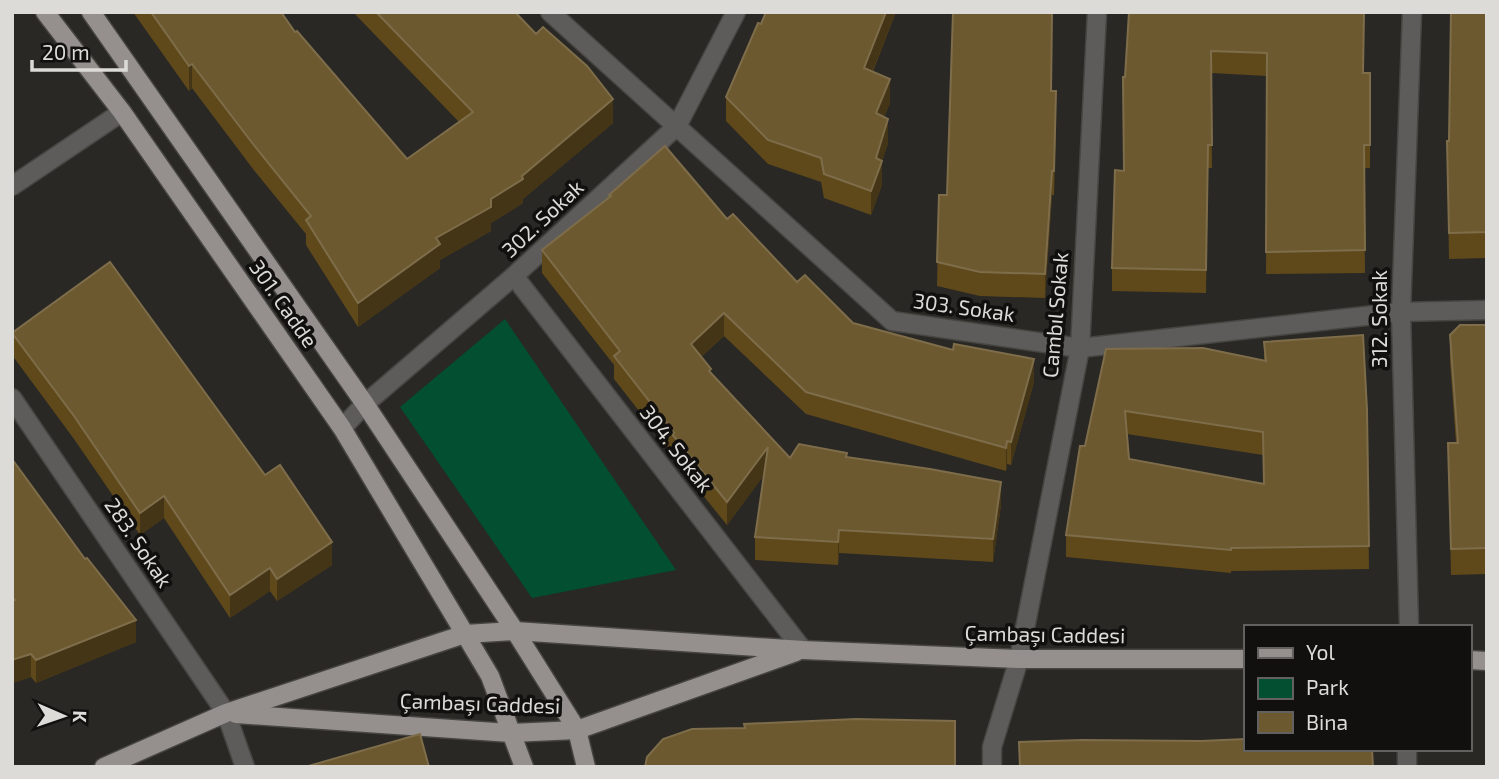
<svg xmlns="http://www.w3.org/2000/svg" width="1499" height="779" font-family="'Exo 2',sans-serif">
<style>
.park{fill:#024f31}
.lines{fill:none;stroke-linecap:round;stroke-linejoin:round}
.minor-casing{stroke:#464541;stroke-width:21}
.major-casing{stroke:#464541;stroke-width:21}
.minor{stroke:#5e5c5b;stroke-width:18}
.major{stroke:#95908e;stroke-width:18}
.wall{fill:#5f491b;fill-rule:evenodd}
.shaded-wall{fill:#443516}
.building{fill:#6d5930;stroke:#7e6d4a;stroke-width:2;fill-rule:evenodd}
.labels{text-anchor:middle;stroke-width:7;stroke-linejoin:round;paint-order:stroke}
.street-label{font-size:21px;fill:#dcdbd8;stroke:#11100f}
</style>
<rect width="100%" height="100%" fill="#292824"/>
<polygon class="park" points="505,319 676,570 532,598 400,407"/>
<g class="lines">
<defs>
<g id="minor">
<polyline points="550,12 892,321 1080,348 1401,312 1487,310"/>
<polyline points="12,186 122,112"/>
<polyline points="514,276 803,650"/>
<polyline points="12,398 226,713 245,767"/>
<polyline points="342,428 365,404 514,276 677,126 736,12"/>
<polyline points="1409,627 1401,312 1412,12"/>
<polyline points="992,767 992,747 1019,659 1080,348 1097,12"/>
<polyline points="1407,767 1407,749"/>
</g>
<g id="major">
<polyline points="45,12 122,112 342,428 490,676 524,767"/>
<polyline points="91,12 365,404 515,631 577,730 586,767"/>
<polyline points="1469,660 1487,661"/>
<polyline points="236,714 511,733 577,730 796,652"/>
<polyline points="104,767 226,713 465,634 515,631 803,650 1019,659 1245,659"/>
</g>
</defs>
<use href="#minor" class="minor-casing"/>
<use href="#major" class="major-casing"/>
<use href="#minor" class="minor"/>
<use href="#major" class="major"/>
</g>
<g class="wall">
<polygon points="133,12 281,12 295,32 407,159 459,122 353,12 515,12 613,123 523,199 523,203 491,223 491,231 440,260 440,268 358,327 306,245 306,234 253,169 192,88 189,91"/>
<polygon points="896,12 873,71 890,103 884,117 888,143 882,161 882,185 871,215 824,198 821,182 768,164 726,121 726,97 761,24"/>
<polygon points="1129,12 1364,73 1370,145 1370,168 1364,168 1365,273 1266,274 1267,76 1211,73 1212,168 1208,168 1206,293 1112,291 1112,268 1124,171 1125,77"/>
<polygon points="1487,12 1487,258 1449,259 1447,141 1449,141"/>
<polygon points="1051,91 1056,115 1054,195 1052,195 1045,298 980,296 937,286 939,195 947,195"/>
<polygon points="609,195 727,219 797,282 853,323 1034,382 1011,465 1007,464 1006,471 806,414 724,336 701,357 711,373 790,458 847,457 1001,505 993,562 839,553 838,565 755,560 755,537 764,475 727,525 672,457 672,453 614,379 614,365 542,273 542,250 609,197"/>
<polygon points="1487,325 1487,574 1451,575 1448,443 1456,443 1450,361 1450,335"/>
<polygon points="12,332 265,475 332,565 277,601 270,591 230,618 164,518 140,535 74,439 12,355"/>
<path d="M1264 342 1367 410 1369 569 1231 571V573L1066 557V535L1106 349 1264 360ZM1127 434 1263 455 1264 484 1129 459Z"/>
<polygon points="12,459 136,642 36,683 31,677 12,683"/>
</g>
<g class="shaded-wall">
<polygon points="886,12 896,12 864,92 864,68"/>
<polygon points="192,64 192,88 189,91 189,66"/>
<polygon points="890,79 890,103 876,137 876,113"/>
<polygon points="1056,91 1056,115 1054,195 1054,171"/>
<polygon points="613,99 613,123 523,199 523,203 491,223 491,231 440,260 440,268 358,327 358,303 436,238 522,176"/>
<polygon points="888,119 888,143 880,168 882,161 882,185 871,215 871,191 876,158"/>
<polygon points="1052,171 1052,195 1045,298 1045,274"/>
<polygon points="724,313 724,336 691,366 691,344"/>
<polygon points="1034,359 1034,382 1011,465 1011,442"/>
<polygon points="1007,441 1007,464 1006,471 1006,448"/>
<polygon points="768,447 768,470 727,525 727,502"/>
<polygon points="1001,482 1001,505 993,562 993,539"/>
<polygon points="164,496 164,518 140,535 140,513"/>
<polygon points="839,530 839,553 838,565 838,542"/>
<polygon points="332,542 332,565 277,601 277,579"/>
<polygon points="270,568 270,591 230,618 230,595"/>
<polygon points="136,620 136,642 36,683 36,660"/>
<polygon points="31,654 31,677 12,683 12,660"/>
</g>
<g class="building">
<polygon points="151,12 281,12 295,32 297,31 407,159 473,112 376,12 515,12 536,34 543,27 587,66 613,99 522,176 523,179 491,199 491,207 436,238 440,244 358,303 306,220 311,216 253,144 192,64 189,66"/>
<polygon points="766,12 886,12 864,68 890,79 876,113 888,119 876,158 882,161 871,191 824,174 821,158 768,140 726,97 758,23 761,24"/>
<polygon points="953,12 1052,12 1051,91 1056,91 1054,171 1052,171 1045,274 980,272 937,262 939,195 947,195"/>
<polygon points="1129,12 1364,12 1363,73 1370,73 1370,145 1364,145 1365,250 1266,252 1267,53 1211,51 1212,145 1208,145 1206,270 1112,268 1115,170 1124,171 1123,77 1125,77"/>
<polygon points="1451,12 1487,12 1487,232 1449,233 1447,141 1449,141"/>
<polygon points="665,146 727,219 733,214 797,282 805,275 853,323 953,350 954,344 1034,359 1011,442 1007,441 1006,448 806,392 724,313 691,344 711,369 709,371 790,458 799,444 847,453 846,457 930,469 1001,482 993,539 839,530 838,542 755,537 768,447 727,502 672,434 674,433 614,356 620,351 542,250 611,196 609,195"/>
<polygon points="110,262 265,475 280,465 332,542 277,579 270,568 230,595 164,496 140,513 74,416 12,333"/>
<polygon points="1460,325 1487,325 1487,548 1451,549 1448,443 1458,443 1450,335"/>
<path d="M1363 335 1367 410 1369 546 1231 548V550L1066 535 1080 446H1085L1106 349 1203 348 1266 361 1264 342ZM1125 411 1263 432 1264 484 1129 459Z"/>
<polygon points="12,459 85,559 87,558 136,620 36,660 31,654 12,660 12,601 15,600 12,597"/>
<polygon points="856,719 955,721 955,767 645,767 647,757 663,739 692,729 745,728 744,724"/>
<polygon points="420,734 429,767 305,767"/>
<polygon points="1245,739 1245,749 1372,749 1373,767 1020,767 1019,742 1082,740 1201,741"/>
</g>
<g class="labels">
<g class="street-label">
<text transform="translate(543 219) rotate(-43)" y="7">302. Sokak</text>
<text transform="translate(283 304) rotate(55)" y="7">301. Cadde</text>
<text transform="translate(964 308) rotate(8)" y="7">303. Sokak</text>
<text transform="translate(1056 315) rotate(-85)" y="7">Cambıl Sokak</text>
<text transform="translate(1380 319) rotate(-90)" y="7">312. Sokak</text>
<text transform="translate(676 449) rotate(52)" y="7">304. Sokak</text>
<text transform="translate(138 543) rotate(56)" y="7">283. Sokak</text>
<text transform="translate(1045 635) rotate(1)" y="7">Çambaşı Caddesi</text>
<text transform="translate(480 704) rotate(2)" y="7">Çambaşı Caddesi</text>
</g>
</g>
<rect width="1499" height="779" fill="none" stroke="#dcdbd8" stroke-width="28"/>
<rect x="1244" y="625" width="228" height="126" fill="#11100f" stroke="#62615f" stroke-width="2"/>
<rect x="1258" y="648" width="35" height="10" fill="#95908e" stroke="#62615f" stroke-width="2"/>
<text x="1306" y="660" font-size="21" fill="#dcdbd8">Yol</text>
<rect x="1258" y="678" width="35" height="21" fill="#024f31" stroke="#62615f" stroke-width="2"/>
<text x="1306" y="695" font-size="21" fill="#dcdbd8">Park</text>
<rect x="1258" y="712" width="35" height="21" fill="#6d5930" stroke="#62615f" stroke-width="2"/>
<text x="1306" y="730" font-size="21" fill="#dcdbd8">Bina</text>
<g transform="translate(63 716) rotate(92)" stroke="#11100f" stroke-width="5" paint-order="stroke">
<path d="M0-5L12 26L0 18L-12 26Z" fill="#dcdbd8"/>
<text y="-10" font-size="19" font-weight="bold" text-anchor="middle" fill="#dcdbd8">K</text>
</g>
<path d="M32 60v10h94v-10" fill="none" stroke="#dcdbd8" stroke-width="3.5"/>
<text x="42" y="60" font-size="21" fill="#dcdbd8" stroke="#11100f" stroke-width="5" paint-order="stroke">20 m</text>
</svg>
